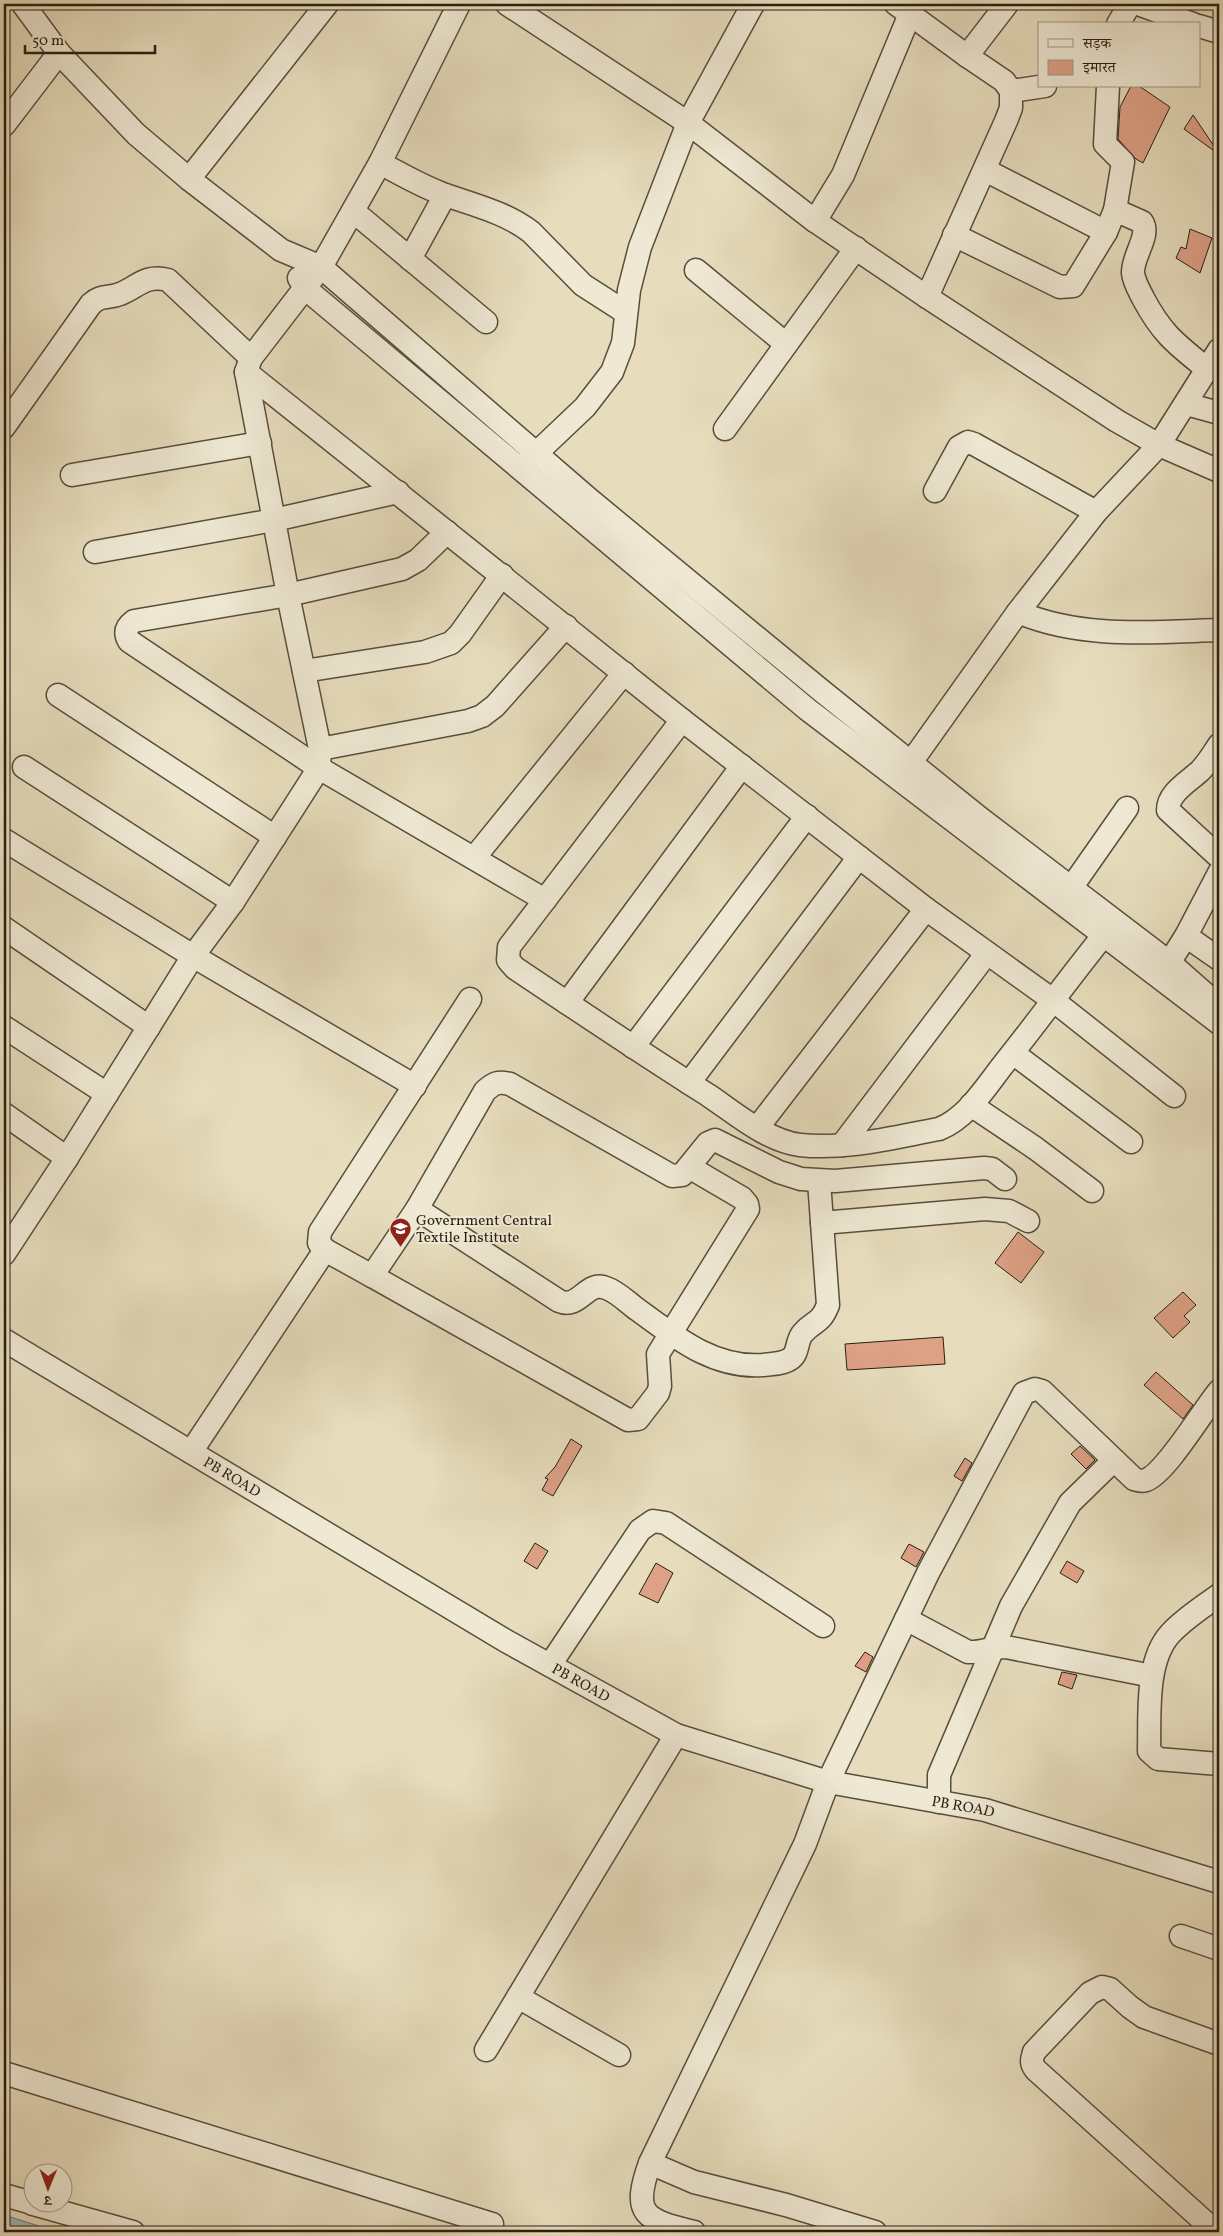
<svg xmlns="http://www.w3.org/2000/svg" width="1223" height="2236" font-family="Vollkorn,'Noto Serif Devanagari',serif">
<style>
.water{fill:#9db8bc;stroke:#6e7b78}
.building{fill:#dea186;stroke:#281f13}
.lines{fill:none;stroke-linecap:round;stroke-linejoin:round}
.minor-casing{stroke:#584e3e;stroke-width:25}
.minor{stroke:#efe9d4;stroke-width:22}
.labels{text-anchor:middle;stroke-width:4;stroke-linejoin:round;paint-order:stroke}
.poi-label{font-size:15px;fill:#281f13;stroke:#efe9d4;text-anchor:start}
.street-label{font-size:15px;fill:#281f13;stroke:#efe9d4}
</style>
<rect width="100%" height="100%" fill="#e7ddbd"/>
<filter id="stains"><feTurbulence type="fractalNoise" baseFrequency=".004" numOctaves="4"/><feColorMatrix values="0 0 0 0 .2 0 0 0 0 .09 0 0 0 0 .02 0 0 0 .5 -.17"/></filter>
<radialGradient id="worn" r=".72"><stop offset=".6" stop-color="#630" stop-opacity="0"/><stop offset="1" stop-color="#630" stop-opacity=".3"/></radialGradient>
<polygon class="water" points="4,2215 58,2232 4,2232"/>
<g class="building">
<polygon points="1131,86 1139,86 1170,107 1143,163 1136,159 1118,139 1120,107"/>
<polygon points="1193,115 1218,152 1217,153 1184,129"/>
<polygon points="1190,229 1212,238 1200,273 1176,258 1181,247 1186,249"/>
<polygon points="1018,1232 1044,1252 1021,1283 995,1263"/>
<polygon points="1183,1292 1196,1305 1184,1316 1190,1322 1173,1338 1154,1318"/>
<polygon points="943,1337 945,1364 847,1370 845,1344"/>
<polygon points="1156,1372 1193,1405 1183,1419 1144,1385"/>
<polygon points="571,1439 582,1446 553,1496 542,1490 548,1479 545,1478 555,1467"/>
<polygon points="1080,1446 1095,1460 1086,1469 1071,1454"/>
<polygon points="965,1458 972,1463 962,1481 954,1476"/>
<polygon points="535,1543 548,1551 537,1569 524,1561"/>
<polygon points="909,1544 924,1552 916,1567 901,1558"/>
<polygon points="1067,1561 1084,1571 1077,1583 1060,1573"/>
<polygon points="656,1563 673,1573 658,1603 639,1594"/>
<polygon points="865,1652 873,1657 866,1672 855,1666"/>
<polygon points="1062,1672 1077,1675 1072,1689 1058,1684"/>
</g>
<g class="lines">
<defs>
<g id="minor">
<polyline points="23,4 59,53 136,134 189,179 281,250 321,267 590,500 823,692 981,819 1170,963 1219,1006"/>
<polyline points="507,4 688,123 815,221 927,297 1117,421 1159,445 1219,471"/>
<polyline points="896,4 967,56 1004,81 1011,91 1011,108 1006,121 927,297"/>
<polyline points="1138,4 1193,24"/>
<polyline points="1118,24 1130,4"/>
<polyline points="1199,26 1219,32"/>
<polyline points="967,56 1007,4"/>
<polyline points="1011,91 1045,86"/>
<polyline points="4,125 59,53"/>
<path d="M380 163C401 174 421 186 443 194 473 205 505 212 531 232L583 285 625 312"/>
<polyline points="985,170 1106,232"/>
<polyline points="189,179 327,4"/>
<path d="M1115 210 1142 222C1151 235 1132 256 1133 273 1134 282 1139 290 1143 298 1162 334 1176 344 1207 369"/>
<polyline points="353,211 486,322"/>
<polyline points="815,221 843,175 910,14"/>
<polyline points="954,235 1060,287 1073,286 1106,232 1115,210 1123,162 1105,144 1108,86"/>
<polyline points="410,259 445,195"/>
<polyline points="696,270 786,344"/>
<polyline points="299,278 306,289 807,709 1219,1023"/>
<polyline points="246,372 682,720 926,909 1054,1001 1174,1096"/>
<polyline points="1186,404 1219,413"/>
<path d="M4 427 91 304C102 294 108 299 120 294 138 287 145 274 168 280L251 358"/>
<polyline points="725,429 856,248"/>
<polyline points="526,463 585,407 612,372 623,343 629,290 640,247 688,123 753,4"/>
<polyline points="72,475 260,443"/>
<polyline points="935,491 959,447 968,442 974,444 1096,512"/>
<path d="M447 532 418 560 402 569 288 595 134 621C126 627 124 632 129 641L319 768 545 900"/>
<polyline points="95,552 274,520 398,492"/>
<path d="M1018 612C1081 639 1152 632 1219 630"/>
<polyline points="304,671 425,652 451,643 460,634 502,575"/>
<polyline points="58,695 275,837"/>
<path d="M682 720 509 947 508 960 515 968C579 1011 643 1054 708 1095 735 1113 767 1141 800 1145 846 1150 895 1137 939 1129 967 1118 985 1088 1003 1065 1040 1019 1074 971 1112 925"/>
<path d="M1219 745C1213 754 1208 763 1200 771 1188 782 1168 793 1168 810L1219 857"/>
<polyline points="320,749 468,721 482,716 495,706 566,626"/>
<polyline points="24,767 233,902"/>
<polyline points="902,775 1018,612 1096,512 1159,445 1219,350"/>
<polyline points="4,840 193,956 415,1086"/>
<polyline points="474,858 624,673"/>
<polyline points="1071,888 1127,808"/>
<polyline points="4,928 149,1027"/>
<polyline points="1186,936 1219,959"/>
<polyline points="1162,974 1186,936 1219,873"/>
<polyline points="567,1003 742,766"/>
<polyline points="4,1027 107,1094"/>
<polyline points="633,1047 807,816"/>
<polyline points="1013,1053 1131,1142"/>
<polyline points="689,1083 859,857"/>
<polyline points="971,1105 1035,1148 1092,1191"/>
<polyline points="4,1114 67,1158"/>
<polyline points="758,1127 926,909"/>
<polyline points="842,1145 987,953"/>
<path d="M689 1167 742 1198 747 1204 748 1209 658 1354 660 1386 658 1393 638 1419 628 1420 372 1276 417 1209 485 1091C494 1083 498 1081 510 1084L672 1176 682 1175 708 1143 715 1140 779 1172 801 1179 835 1181 984 1168 992 1169 1005 1179"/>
<path d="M417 1209 559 1301C580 1310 586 1280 606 1288 618 1292 628 1303 638 1310 675 1337 714 1369 763 1365 771 1364 783 1364 790 1359 799 1354 796 1340 803 1333 814 1320 820 1325 828 1305L819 1181"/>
<polyline points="822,1223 985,1209 1009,1211 1028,1221"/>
<polyline points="4,1254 67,1158 193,956 233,902 319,768 320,749 288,595 246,372 251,358 321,267 380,163 459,4"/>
<polyline points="372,1276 325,1250 319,1243 320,1232 470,999"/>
<path id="s1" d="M4 1340 506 1641 676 1735 828 1782 985 1810 1219 1882"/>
<polyline points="191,1452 325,1250"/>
<path d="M1219 1595C1203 1607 1185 1618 1171 1633 1145 1660 1150 1716 1149 1751L1158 1759 1219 1764"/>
<path d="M906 1619 968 1652C981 1653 992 1647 1006 1647L1152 1676"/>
<polyline points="550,1665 640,1530 653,1521 666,1523 823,1626"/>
<polyline points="939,1802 939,1775 1011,1606 1070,1503 1114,1460"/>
<polyline points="1181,1936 1219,1949"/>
<polyline points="518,1997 619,2055"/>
<path d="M1219 2044 1144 2017 1130 2007 1110 1989 1102 1987 1090 1993 1034 2052C1032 2059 1030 2063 1036 2070L1206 2223 1219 2232"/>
<polyline points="486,2050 676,1735"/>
<polyline points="4,2073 492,2224"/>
<polyline points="650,2163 694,2182 786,2205 875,2232"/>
<polyline points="4,2195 32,2203"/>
<polyline points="33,2204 133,2232"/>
<path d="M694 2232C645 2220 631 2215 650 2163L805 1844 828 1782 928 1573 1024 1393 1035 1389 1042 1391 1134 1479C1138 1480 1142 1482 1146 1480 1166 1473 1203 1410 1219 1391"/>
</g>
</defs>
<use href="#minor" class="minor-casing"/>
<use href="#minor" class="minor"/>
</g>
<defs>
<symbol id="university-pin" viewBox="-11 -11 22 30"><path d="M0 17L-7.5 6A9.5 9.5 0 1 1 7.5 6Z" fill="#8f2418" stroke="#efe9d4"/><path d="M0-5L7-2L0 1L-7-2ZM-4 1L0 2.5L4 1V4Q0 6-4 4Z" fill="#fff"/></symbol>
</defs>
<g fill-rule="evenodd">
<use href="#university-pin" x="388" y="1216" width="25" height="34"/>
</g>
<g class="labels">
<g class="poi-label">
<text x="416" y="1225">Government Central<tspan x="416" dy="17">Textile Institute</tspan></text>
</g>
<g class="street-label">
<text dy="5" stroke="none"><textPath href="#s1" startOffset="266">PB ROAD</textPath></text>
<text dy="5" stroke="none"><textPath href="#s1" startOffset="671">PB ROAD</textPath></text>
<text dy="5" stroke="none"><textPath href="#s1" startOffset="1076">PB ROAD</textPath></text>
</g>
</g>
<rect width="1223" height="2236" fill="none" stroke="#e7ddbd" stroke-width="20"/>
<rect x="5" y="5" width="1213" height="2226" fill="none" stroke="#281f13" stroke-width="2.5"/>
<rect x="10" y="10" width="1203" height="2216" fill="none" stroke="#281f13"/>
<rect x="1038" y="22" width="162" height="65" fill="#efe9d4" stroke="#9f9887"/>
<rect x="1048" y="39" width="25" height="8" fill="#efe9d4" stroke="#9f9887"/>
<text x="1083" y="48" font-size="15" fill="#281f13">सड़क</text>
<rect x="1048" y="60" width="25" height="15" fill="#dea186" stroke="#9f9887"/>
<text x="1083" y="72" font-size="15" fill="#281f13">इमारत</text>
<g transform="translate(48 2188) rotate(181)"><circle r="24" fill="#efe9d4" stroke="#9f9887"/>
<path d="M0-4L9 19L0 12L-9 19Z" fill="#8f2418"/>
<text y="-8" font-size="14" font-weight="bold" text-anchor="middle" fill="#281f13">उ</text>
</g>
<path d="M25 45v8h130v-8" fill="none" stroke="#281f13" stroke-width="2.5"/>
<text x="32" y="45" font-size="15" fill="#281f13" stroke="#efe9d4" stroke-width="4" paint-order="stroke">50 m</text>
<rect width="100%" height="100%" filter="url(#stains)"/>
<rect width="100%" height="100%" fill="url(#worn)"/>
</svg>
